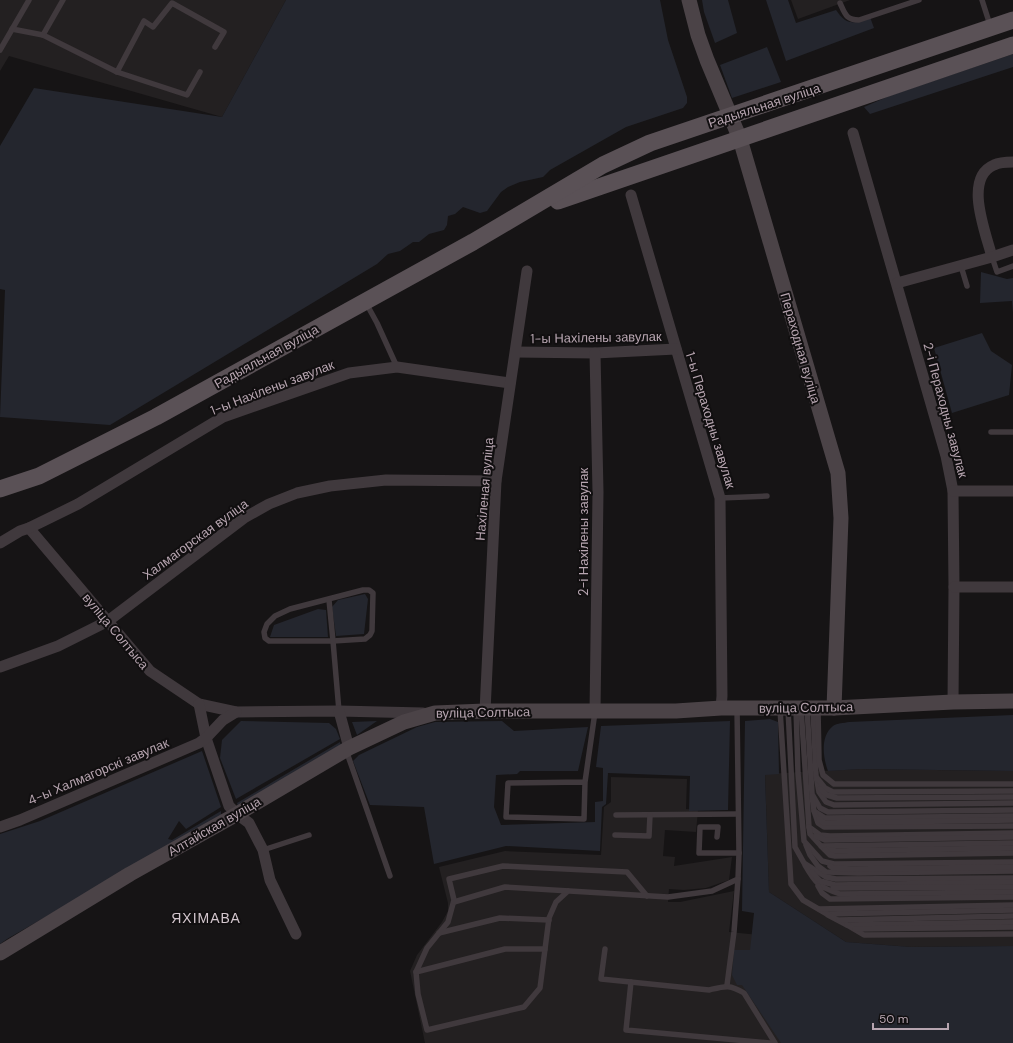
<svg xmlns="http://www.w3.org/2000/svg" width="1013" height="1043" font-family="'DM Sans',sans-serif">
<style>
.built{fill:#232021}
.green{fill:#24262e}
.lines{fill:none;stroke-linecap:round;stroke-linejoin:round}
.lane{stroke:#40393d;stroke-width:5.5}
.street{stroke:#40393d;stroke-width:11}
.secondary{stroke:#4b4347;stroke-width:15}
.primary{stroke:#5a5156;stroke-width:17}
.labels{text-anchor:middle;stroke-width:4;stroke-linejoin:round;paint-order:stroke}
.street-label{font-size:13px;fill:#b7a5b0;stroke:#110f10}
.neighbourhood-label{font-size:14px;letter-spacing:1px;fill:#d3c6cd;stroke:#110f10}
</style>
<rect width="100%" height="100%" fill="#161415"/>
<g class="built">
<polygon points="0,0 286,0 222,117 9,56 0,71"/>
<polygon points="791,0 850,0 798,19"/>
<polygon points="861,769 1013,771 1013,946 911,947 846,942 769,892 765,774"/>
<polygon points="611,777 687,779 686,809 698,810 696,832 665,830 663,856 675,857 674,866 732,857 729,880 706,888 684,890 669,889 668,902 680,902 734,891 729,932 808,940 804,1043 425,1043 410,971 417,955 442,922 448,911 448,903 439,867 505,851 601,855 604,807 611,802"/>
</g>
<g class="green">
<polygon points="286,0 660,0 668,40 687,97 687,103 683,108 626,127 550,170 543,177 520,182 508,187 501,192 487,211 480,213 463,207 455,214 448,216 447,225 444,230 429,234 419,242 413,242 400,251 388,254 377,264 110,425 0,417 5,290 0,289 0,146 34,88 222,117"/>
<polygon points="702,0 728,0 737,33 715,43 704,12"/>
<path d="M766 0H788L796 23 836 10C847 26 853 24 870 17L874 28 786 61Z"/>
<polygon points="767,47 781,82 732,98 720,65"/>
<polygon points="1013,54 1013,67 870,114 864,107 889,96"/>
<polygon points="981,272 1007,279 1013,278 1013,313 1012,301 980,303"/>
<polygon points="982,333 991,351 1012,365 1009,395 952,413 934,348"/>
<polygon points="365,594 368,599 364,634 336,636 332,607 338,600"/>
<polygon points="318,609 326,610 328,637 270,637 274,625"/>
<path d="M1013 715V771L861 769 828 771C823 758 820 736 833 726 837 723 844 723 849 722Z"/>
<polygon points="770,719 778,722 779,774 765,775 769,892 846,942 911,947 1013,946 1013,1043 781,1043 742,985 737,985 732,975 734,950 750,950 754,913 742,911 745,721"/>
<polygon points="241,721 329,723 336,729 340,739 236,799 220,758 222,740"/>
<polygon points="377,721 357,735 352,722"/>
<polygon points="502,721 514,731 588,727 578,771 520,771 517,774 496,775 494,807 501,825 595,822 595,802 603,801 603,768 596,767 601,726 730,721 728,810 689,811 690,776 608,773 606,804 602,807 600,851 506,846 434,864 424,807 370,805 353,761 359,755 417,727 435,722"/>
<polygon points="340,742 341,746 238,807 237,803"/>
<polygon points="202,751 221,807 186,829 179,821 168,839 172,840 221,811 221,816 7,939 0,944 0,834 40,821"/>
</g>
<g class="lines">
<g class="lane">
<polyline points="63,0 43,35 117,72 144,21 153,27 172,3 224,32 215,47"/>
<polyline points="982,0 990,25"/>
<path d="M840 3C845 14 846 20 859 20L919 0"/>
<polyline points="12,29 43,35"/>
<polyline points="0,50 29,0"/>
<polyline points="117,72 187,95 200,72"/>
<polyline points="992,257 997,272 1013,266"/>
<polyline points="961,266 967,286"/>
<polyline points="366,303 377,323 397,367"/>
<polyline points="991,432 1013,432"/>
<polyline points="720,498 767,496"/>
<polygon points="363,590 369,590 373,593 372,631 370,635 365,639 333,641 269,641 265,638 264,632 267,624 275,616 290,609"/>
<polyline points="329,600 333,641 339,711"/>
<polyline points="796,708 798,773 804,841 822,861 834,864 1013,862"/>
<polyline points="801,708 809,827 820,835 830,836 1013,833"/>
<polyline points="807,708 812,794 820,808 828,812 1013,810"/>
<polyline points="813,708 816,776 819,792 826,802 834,805 1013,803"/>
<polyline points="780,709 791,884 803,900 827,914 1013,910"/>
<polyline points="788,709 795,847 804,863 826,877 836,879 1013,878"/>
<polyline points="818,709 819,760 823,775 834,784 1013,784"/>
<polyline points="346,750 390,876"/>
<polyline points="817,778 825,788 833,792 1013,791"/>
<polyline points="585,782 508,783 506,817 584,819 585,782 595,712"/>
<polyline points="820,789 827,795 837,798 1013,797"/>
<polyline points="812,796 814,811 825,818 1013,816"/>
<polyline points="814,811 818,823 824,827 1013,826"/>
<polyline points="616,815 738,814"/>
<polyline points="819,819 824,823 1013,820"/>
<polyline points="809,827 810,834 821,846 1013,843"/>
<polyline points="615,835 649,836 650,815"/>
<polyline points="816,836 825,840 1013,837"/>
<polyline points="717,837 718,827 700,827 699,853 739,853"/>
<polyline points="806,845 810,855 818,866 826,872 858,873 1013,871"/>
<polyline points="821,846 824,849 836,851 1013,848"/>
<polyline points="263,850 309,835"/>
<polyline points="825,850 830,855 835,856 1013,853"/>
<path d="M805 865C816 884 819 887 840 894L1013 892"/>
<polyline points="830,866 833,868 851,869 1013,867"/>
<polyline points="812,872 820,881 835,885 1013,882"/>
<polyline points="818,886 822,893 830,899 1013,897"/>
<polyline points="833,888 1013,887"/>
<polyline points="568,891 556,902 549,918 540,988 524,1007 427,1030 418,994 416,972 427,948 448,922 454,900 449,879 503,866 627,872 647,896"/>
<polyline points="454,902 505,887 668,897 712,891 738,879 739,853 737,708"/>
<polyline points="819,909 1013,905"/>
<polyline points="828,915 847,925 1013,922"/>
<polyline points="839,920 1013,916"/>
<polyline points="847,925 864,935 1013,934"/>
<polyline points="855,929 1013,927"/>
<polyline points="439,933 500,918 549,920"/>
<path d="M605 949 601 979 709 990C725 986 729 984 744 993L775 1043"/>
<polyline points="416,972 505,949 545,949"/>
<polyline points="631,982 626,1030 770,1043"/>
<polyline points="727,985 734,932 738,879"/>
</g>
<g class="street">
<polyline points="853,133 946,456 953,491 954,587 953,702"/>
<polyline points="631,195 720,498 722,696 721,708"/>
<path d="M992 257C986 233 963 178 994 165 1000 162 1007 162 1013 162"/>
<polyline points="897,283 992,257 1013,250"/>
<polyline points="516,352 595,353 676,349"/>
<polyline points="953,491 1013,491"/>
<polyline points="29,528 150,671 199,704 236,712 339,711 423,713"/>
<polyline points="0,543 20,531 29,528 78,504 223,417 349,373 397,367 510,383"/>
<polyline points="954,587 1013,587"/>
<polyline points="0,667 58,646 108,621 244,518 269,504 297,493 330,486 386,480 496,481"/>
<polyline points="199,704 206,738 229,806 237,814 249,823 263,850 270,880 296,934"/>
<polyline points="339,711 349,748"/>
<polyline points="485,711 496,481 527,271"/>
<polyline points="595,712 598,492 595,353"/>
<polyline points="0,827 20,820 199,743 206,738 223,720 236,712"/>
</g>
<g class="secondary">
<polyline points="689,0 698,35 707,60 740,139 838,473 841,518 834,708"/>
<polyline points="0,953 130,874 237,814 349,748 404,722 435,713 485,711 676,711 721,708 834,708 953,702 1013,701"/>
</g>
<g class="primary">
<polyline points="558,201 1013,45"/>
<polyline points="0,489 39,476 156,417 473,242 603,165 650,143 1013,20"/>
</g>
</g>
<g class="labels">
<g class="street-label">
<text transform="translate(764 105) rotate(-18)" y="5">Радыяльная вуліца</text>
<text transform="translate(596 337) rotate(-1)" y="5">1-ы Нахілены завулак</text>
<text transform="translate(801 348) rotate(74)" y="5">Пераходная вуліца</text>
<text transform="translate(266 356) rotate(-29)" y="5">Радыяльная вуліца</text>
<text transform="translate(272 387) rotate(-21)" y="5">1-ы Нахілены завулак</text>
<text transform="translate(946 410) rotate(75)" y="5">2-і Пераходны завулак</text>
<text transform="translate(711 420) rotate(73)" y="5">1-ы Пераходны завулак</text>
<text transform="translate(484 489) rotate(-85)" y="5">Нахіленая вуліца</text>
<text transform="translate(583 532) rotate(-90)" y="5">2-і Нахілены завулак</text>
<text transform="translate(195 539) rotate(-36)" y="5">Халмагорская вуліца</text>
<text transform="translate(116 631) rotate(50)" y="5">вуліца Солтыса</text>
<text transform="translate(806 707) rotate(-1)" y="5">вуліца Солтыса</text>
<text transform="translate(483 712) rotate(-1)" y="5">вуліца Солтыса</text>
<text transform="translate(98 771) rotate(-23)" y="5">4-ы Халмагорскі завулак</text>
<text transform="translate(214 826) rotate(-30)" y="5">Алтайская вуліца</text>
</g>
<g class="neighbourhood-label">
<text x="206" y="923">ЯХІМАВА</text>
</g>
</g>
<path d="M873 1023v6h75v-6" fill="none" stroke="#b7a5b0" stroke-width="2"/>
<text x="879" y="1023" font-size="12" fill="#b7a5b0" stroke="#110f10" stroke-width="3" paint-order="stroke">50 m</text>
</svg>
